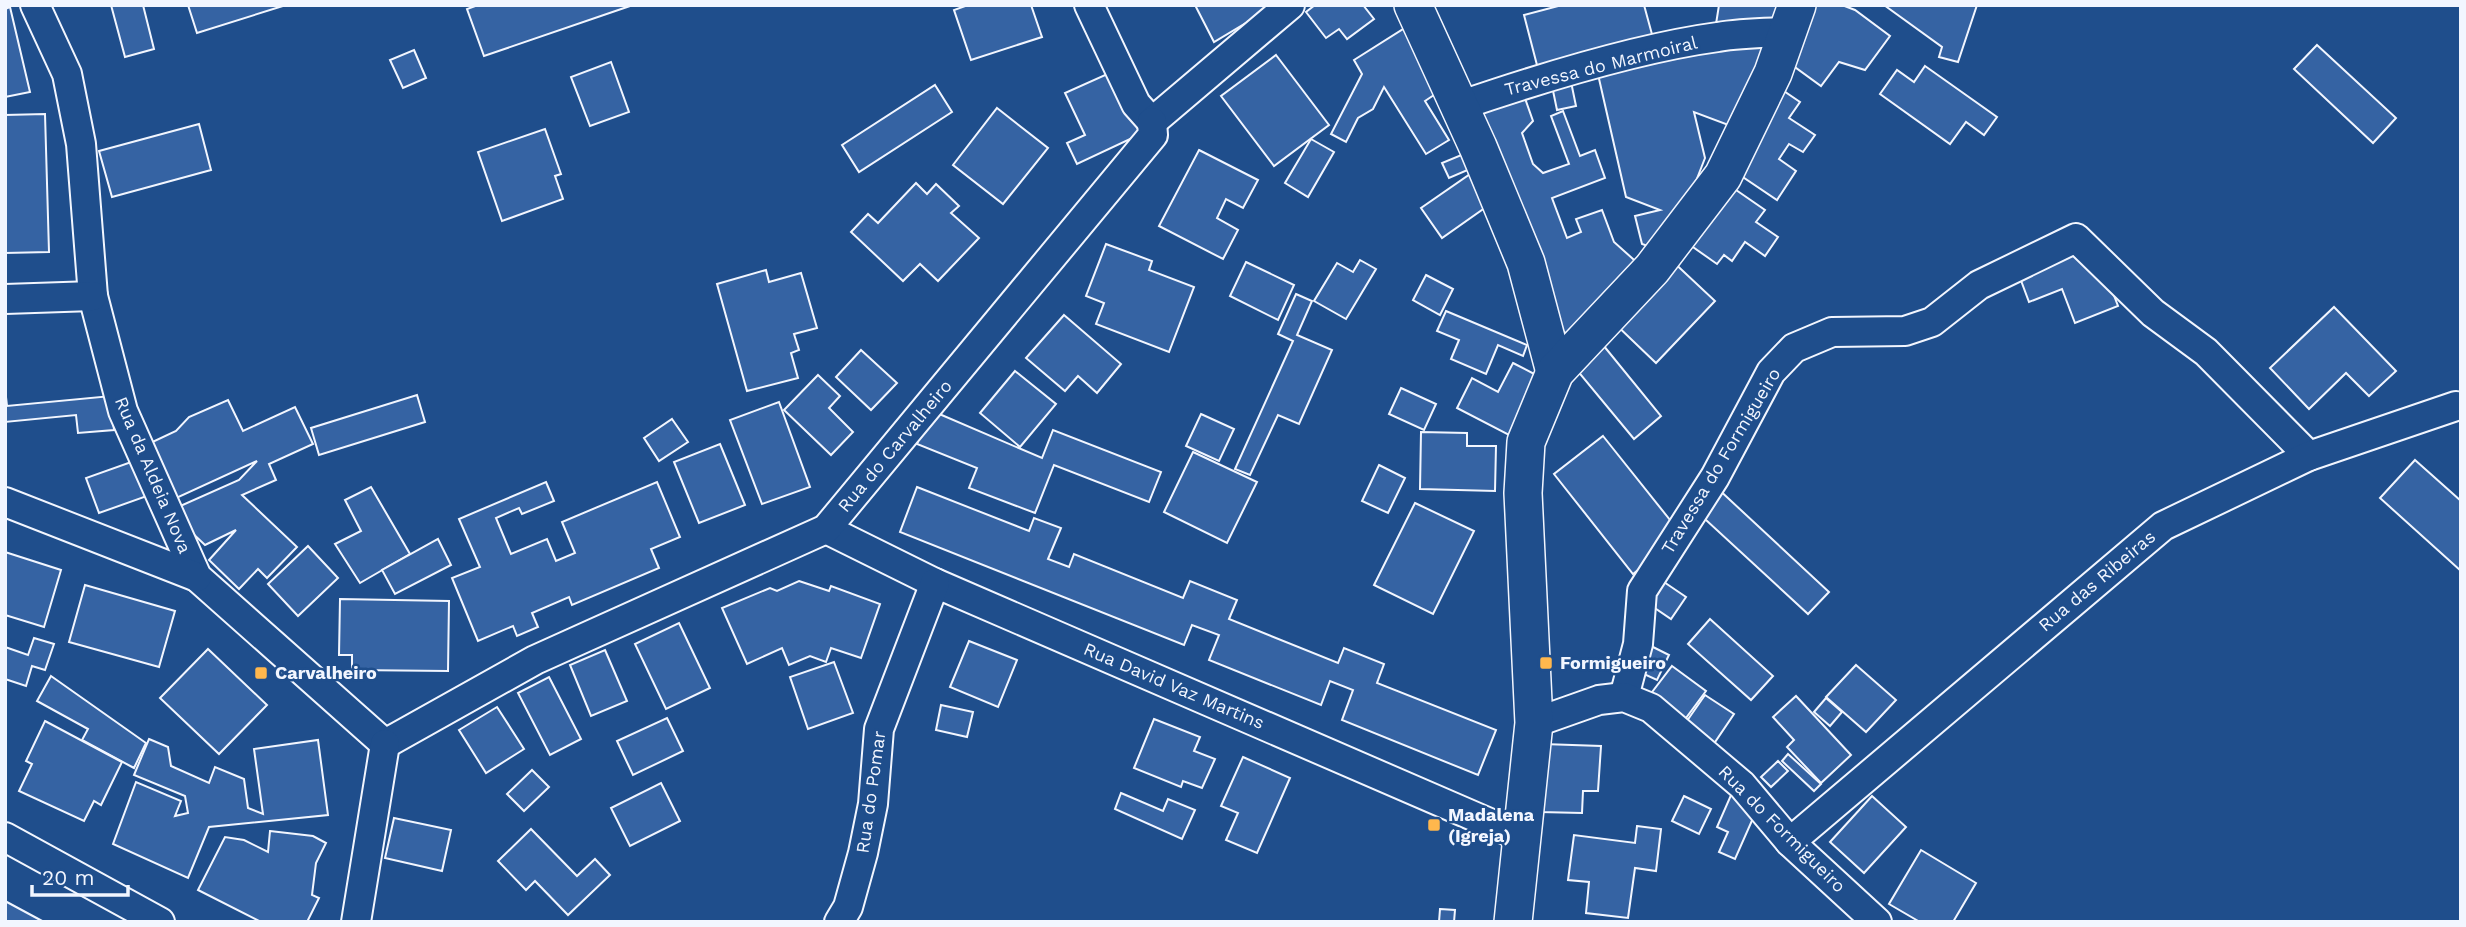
<svg xmlns="http://www.w3.org/2000/svg" width="2466" height="927" font-family="'Work Sans',sans-serif">
<style>
.building{fill:#3563a3;stroke:#f2f6ff;stroke-width:2}
.lines{fill:none;stroke-linecap:round;stroke-linejoin:round}
.minor-casing{stroke:#f2f6ff;stroke-width:32}
.tertiary-casing{stroke:#f2f6ff;stroke-width:40}
.minor{stroke:#1f4e8c;stroke-width:28}
.tertiary{stroke:#1f4e8c;stroke-width:37}
.poi-dot{fill:#ffb74d;stroke:#1f4e8c;stroke-width:2.5}
.labels{text-anchor:middle;stroke-width:5;stroke-linejoin:round;paint-order:stroke}
.street-label{font-size:18px;fill:#f2f6ff;stroke:#1f4e8c}
.poi-label{font-size:18px;font-weight:bold;fill:#f2f6ff;stroke:#1f4e8c;text-anchor:start}
</style>
<rect width="100%" height="100%" fill="#1f4e8c"/>
<g class="building">
<polygon points="111,5 143,5 154,49 125,57"/>
<polygon points="188,5 286,5 197,33"/>
<polygon points="478,5 629,5 630,6 484,56 467,9"/>
<polygon points="968,5 1031,5 1042,37 971,60 954,10"/>
<polygon points="1195,5 1276,5 1214,42"/>
<polygon points="1315,5 1363,5 1374,19 1347,39 1339,29 1326,38 1306,12"/>
<polygon points="1562,5 1644,5 1653,38 1538,69 1524,15"/>
<polygon points="1719,5 1790,5 1788,22 1716,24"/>
<polygon points="1807,5 1842,5 1855,10 1890,36 1865,70 1839,62 1821,86 1788,62"/>
<polygon points="1884,5 1977,5 1958,62 1939,57 1942,47"/>
<polygon points="10,7 30,92 5,97 5,9"/>
<polygon points="1408,26 1446,87 1425,101 1449,140 1426,154 1384,87 1373,109 1358,118 1346,142 1331,134 1362,74 1354,60"/>
<polygon points="1778,28 1739,129 1694,112 1705,158 1668,253 1642,244 1635,216 1660,210 1626,197 1597,70"/>
<polygon points="2317,45 2396,118 2373,143 2294,69"/>
<polygon points="414,50 426,78 403,88 390,60"/>
<polygon points="1276,55 1329,125 1274,166 1221,96"/>
<polygon points="611,62 629,112 590,126 571,77"/>
<polygon points="1925,66 1997,117 1984,135 1966,122 1950,144 1880,94 1897,70 1914,82"/>
<polygon points="1114,71 1143,133 1077,164 1067,143 1085,135 1065,93"/>
<polygon points="1570,77 1576,106 1557,110 1551,81"/>
<polygon points="935,85 952,112 859,172 842,145"/>
<polygon points="1521,87 1533,121 1522,133 1533,164 1543,173 1569,164 1551,116 1563,111 1580,156 1595,150 1605,178 1552,198 1567,238 1581,232 1576,219 1602,210 1614,242 1642,267 1576,342 1555,324 1474,105"/>
<polygon points="1778,87 1800,102 1789,118 1815,135 1803,152 1789,144 1779,159 1796,171 1777,200 1725,165"/>
<polygon points="997,108 1048,148 1003,204 953,165"/>
<polygon points="45,114 49,252 5,253 5,115"/>
<polygon points="199,124 211,170 112,197 99,151"/>
<polygon points="545,129 561,174 555,176 563,199 502,221 478,152"/>
<polygon points="1311,139 1334,152 1308,197 1285,183"/>
<polygon points="1199,150 1258,180 1243,208 1226,199 1217,218 1238,230 1223,259 1159,226"/>
<polygon points="1471,151 1477,166 1449,178 1442,163"/>
<polygon points="1476,170 1496,200 1442,238 1421,208"/>
<polygon points="1723,181 1765,210 1756,222 1778,237 1765,256 1745,242 1732,261 1724,255 1717,264 1683,240"/>
<polygon points="916,183 927,194 936,184 959,206 951,213 979,238 938,281 920,264 903,281 851,232 868,214 878,223"/>
<polygon points="2092,238 2118,306 2075,323 2062,289 2029,302 2016,267"/>
<polygon points="1106,244 1152,261 1149,270 1194,287 1169,352 1096,324 1104,303 1086,296"/>
<polygon points="1668,257 1715,301 1656,363 1610,319"/>
<polygon points="1360,260 1376,269 1346,319 1314,301 1337,263 1353,272"/>
<polygon points="1246,262 1294,285 1278,320 1230,296"/>
<polygon points="766,270 769,282 801,273 817,328 794,334 799,350 791,353 798,378 747,391 717,284"/>
<polygon points="1426,275 1453,289 1440,315 1413,300"/>
<polygon points="1296,294 1312,301 1297,335 1332,350 1299,424 1278,415 1250,475 1235,469 1293,341 1278,334"/>
<polygon points="2334,307 2396,371 2369,396 2346,373 2309,409 2270,368"/>
<polygon points="1446,311 1527,345 1523,356 1498,345 1486,374 1451,359 1459,340 1437,331"/>
<polygon points="1064,315 1121,364 1097,393 1078,376 1065,391 1026,358"/>
<polygon points="1599,340 1661,416 1634,439 1571,363"/>
<polygon points="861,350 897,383 871,410 836,377"/>
<polygon points="1513,363 1540,377 1509,435 1457,408 1472,378 1498,392"/>
<polygon points="1015,371 1056,404 1020,447 980,413"/>
<polygon points="818,375 840,396 829,408 853,432 831,455 784,410"/>
<polygon points="5,388 7,406 111,396 114,430 78,433 76,415 5,422"/>
<polygon points="1401,388 1436,404 1424,430 1389,414"/>
<polygon points="417,395 425,422 319,455 311,428"/>
<polygon points="228,400 243,431 295,407 313,444 269,464 276,480 242,495 297,547 267,578 258,569 239,589 209,560 236,530 205,545 188,529 178,507 239,480 257,461 172,500 146,445 176,431 189,417"/>
<polygon points="779,402 810,487 762,504 730,420"/>
<polygon points="930,410 1042,458 1053,430 1161,472 1149,502 1054,465 1035,513 969,488 977,468 917,444"/>
<polygon points="1201,414 1234,429 1219,461 1186,446"/>
<polygon points="672,419 688,442 659,461 644,438"/>
<polygon points="1421,432 1467,433 1467,446 1496,446 1495,491 1420,489"/>
<polygon points="1603,436 1682,535 1633,574 1554,474"/>
<polygon points="720,444 745,505 699,523 674,462"/>
<polygon points="1193,452 1257,482 1227,543 1164,512"/>
<polygon points="2415,460 2461,501 2461,571 2380,498"/>
<polygon points="134,461 147,496 99,513 86,478"/>
<polygon points="1379,465 1405,478 1388,513 1362,501"/>
<polygon points="546,482 554,501 522,514 519,508 496,518 511,554 547,539 556,561 575,553 562,522 657,482 680,537 651,549 659,568 572,605 569,597 532,613 538,627 517,636 513,626 478,641 452,578 480,567 459,519"/>
<polygon points="1715,486 1829,592 1808,614 1694,509"/>
<polygon points="371,487 410,554 360,583 335,544 361,531 345,500"/>
<polygon points="917,487 1029,531 1034,518 1061,528 1048,559 1069,567 1074,554 1183,598 1190,581 1237,600 1229,619 1338,663 1344,648 1384,664 1377,683 1496,730 1478,775 1342,720 1353,690 1330,681 1321,705 1209,660 1219,635 1192,625 1184,645 900,532"/>
<polygon points="1415,503 1474,531 1433,614 1374,585"/>
<polygon points="438,539 451,565 395,594 382,570"/>
<polygon points="308,546 338,578 298,616 268,584"/>
<polygon points="5,552 61,570 44,627 5,615"/>
<polygon points="1658,578 1686,597 1671,619 1643,600"/>
<polygon points="799,581 829,591 831,586 880,604 861,658 831,648 826,662 810,656 789,665 782,648 747,664 722,608 770,588 777,591"/>
<polygon points="85,585 175,611 159,667 69,642"/>
<polygon points="340,599 449,601 448,671 352,670 352,655 339,655"/>
<polygon points="1710,619 1773,676 1751,700 1688,644"/>
<polygon points="679,623 710,688 666,709 635,644"/>
<polygon points="34,638 54,644 45,670 32,666 26,686 5,679 5,647 28,655"/>
<polygon points="969,641 1017,660 998,707 950,687"/>
<polygon points="1647,644 1669,655 1657,680 1635,670"/>
<polygon points="208,649 267,705 219,754 160,698"/>
<polygon points="605,650 627,701 591,716 570,665"/>
<polygon points="834,662 853,713 808,729 790,677"/>
<polygon points="1856,665 1896,700 1866,732 1826,697"/>
<polygon points="1672,666 1706,691 1680,726 1646,700"/>
<polygon points="51,676 146,743 134,768 82,740 88,729 37,701"/>
<polygon points="549,677 581,739 550,755 518,693"/>
<polygon points="1705,695 1734,714 1711,748 1682,728"/>
<polygon points="1796,696 1851,755 1821,783 1787,747 1794,740 1773,717"/>
<polygon points="1826,698 1842,712 1830,726 1814,712"/>
<polygon points="941,705 973,712 967,737 936,730"/>
<polygon points="497,707 524,749 486,773 459,730"/>
<polygon points="667,718 683,751 633,775 617,741"/>
<polygon points="1154,719 1200,737 1194,751 1215,759 1202,788 1183,781 1181,787 1134,768"/>
<polygon points="45,721 122,762 101,805 94,801 84,821 19,791 32,764 26,761"/>
<polygon points="149,739 168,747 171,766 209,783 215,767 244,779 248,808 263,814 254,749 318,740 328,815 209,827 188,878 113,844 136,782 181,801 175,816 188,813 185,796 134,775"/>
<polygon points="1543,744 1601,746 1598,791 1583,791 1582,813 1540,812"/>
<polygon points="1788,754 1821,784 1814,791 1782,761"/>
<polygon points="1243,757 1290,778 1257,853 1226,840 1238,813 1221,806"/>
<polygon points="1778,761 1788,771 1771,787 1761,777"/>
<polygon points="532,770 549,787 524,811 507,794"/>
<polygon points="661,783 680,821 630,846 611,808"/>
<polygon points="1735,786 1762,798 1735,859 1719,852 1728,832 1717,827"/>
<polygon points="1121,793 1163,811 1168,799 1195,810 1182,839 1115,809"/>
<polygon points="1684,796 1711,809 1699,834 1672,821"/>
<polygon points="1872,796 1906,827 1864,873 1830,842"/>
<polygon points="394,818 451,830 442,871 385,858"/>
<polygon points="1637,826 1661,829 1656,871 1635,868 1628,918 1586,913 1589,882 1568,880 1574,835 1635,843"/>
<polygon points="531,829 577,876 595,859 610,875 568,915 535,881 526,890 498,861"/>
<polygon points="270,831 313,836 326,843 316,863 312,895 319,898 307,922 261,922 198,890 225,837 244,840 268,852"/>
<polygon points="1921,850 1976,883 1953,922 1920,922 1889,904"/>
<polygon points="5,901 44,922 5,922"/>
<polygon points="1440,909 1455,910 1454,922 1439,922"/>
</g>
<g class="lines">
<defs>
<g id="minor">
<polyline points="35,5 67,74 81,144 93,296 123,411 197,577 385,744"/>
<polyline points="1089,5 1136,104 1152,122"/>
<path d="M1459 106C1538 79 1636 48 1718 37 1741 33 1765 33 1788 32"/>
<polyline points="1152,122 1290,5"/>
<polyline points="5,299 93,296"/>
<polyline points="5,502 197,577"/>
<polyline points="826,529 935,583 1524,838"/>
<polyline points="1624,697 1638,644 1642,591 1715,477 1771,372 1794,348 1832,332 1905,331 1932,322 1979,285 2076,238 2153,313 2206,352 2309,456"/>
<polyline points="1534,723 1599,700 1624,697 1651,708 1742,785 1790,842 1877,922"/>
<polyline points="385,744 535,660 826,529 1153,135 1152,122"/>
<polyline points="5,837 160,922"/>
<polyline points="1790,842 2163,526 2309,456 2456,406"/>
<polyline points="356,922 385,744"/>
<polyline points="839,922 848,907 863,853 873,804 879,729 935,583"/>
</g>
<g id="tertiary">
<polyline points="1413,5 1478,147 1526,263 1555,372"/>
<polyline points="1513,922 1534,723 1523,493 1526,442 1555,372 1652,269 1723,176 1773,73 1797,5"/>
</g>
</defs>
<use href="#minor" class="minor-casing"/>
<use href="#tertiary" class="tertiary-casing"/>
<use href="#minor" class="minor"/>
<use href="#tertiary" class="tertiary"/>
</g>
<g class="poi-dot">
<rect x="1539" y="656" width="14" height="14" rx="3.5"/>
<rect x="254" y="666" width="14" height="14" rx="3.5"/>
<rect x="1427" y="818" width="14" height="14" rx="3.5"/>
</g>
<g class="labels">
<g class="street-label">
<text transform="translate(1601 66) rotate(-14)" y="6">Travessa do Marmoiral</text>
<text transform="translate(895 446) rotate(-50)" y="6">Rua do Carvalheiro</text>
<text transform="translate(1721 461) rotate(-59)" y="6">Travessa do Formigueiro</text>
<text transform="translate(153 475) rotate(67)" y="6">Rua da Aldeia Nova</text>
<text transform="translate(2097 581) rotate(-40)" y="6">Rua das Ribeiras</text>
<text transform="translate(1174 686) rotate(23)" y="6">Rua David Vaz Martins</text>
<text transform="translate(871 792) rotate(-82)" y="6">Rua do Pomar</text>
<text transform="translate(1782 829) rotate(45)" y="6">Rua do Formigueiro</text>
</g>
<g class="poi-label">
<text x="1560" y="669">Formigueiro</text>
<text x="275" y="679">Carvalheiro</text>
<text x="1448" y="821">Madalena<tspan x="1448" dy="21">(Igreja)</tspan></text>
</g>
</g>
<rect width="2466" height="927" fill="none" stroke="#f2f6ff" stroke-width="14"/>
<path d="M32 885v10h96v-10" fill="none" stroke="#f2f6ff" stroke-width="3.5"/>
<text x="42" y="885" font-size="21" fill="#f2f6ff" stroke="#1f4e8c" stroke-width="5" paint-order="stroke">20 m</text>
</svg>
